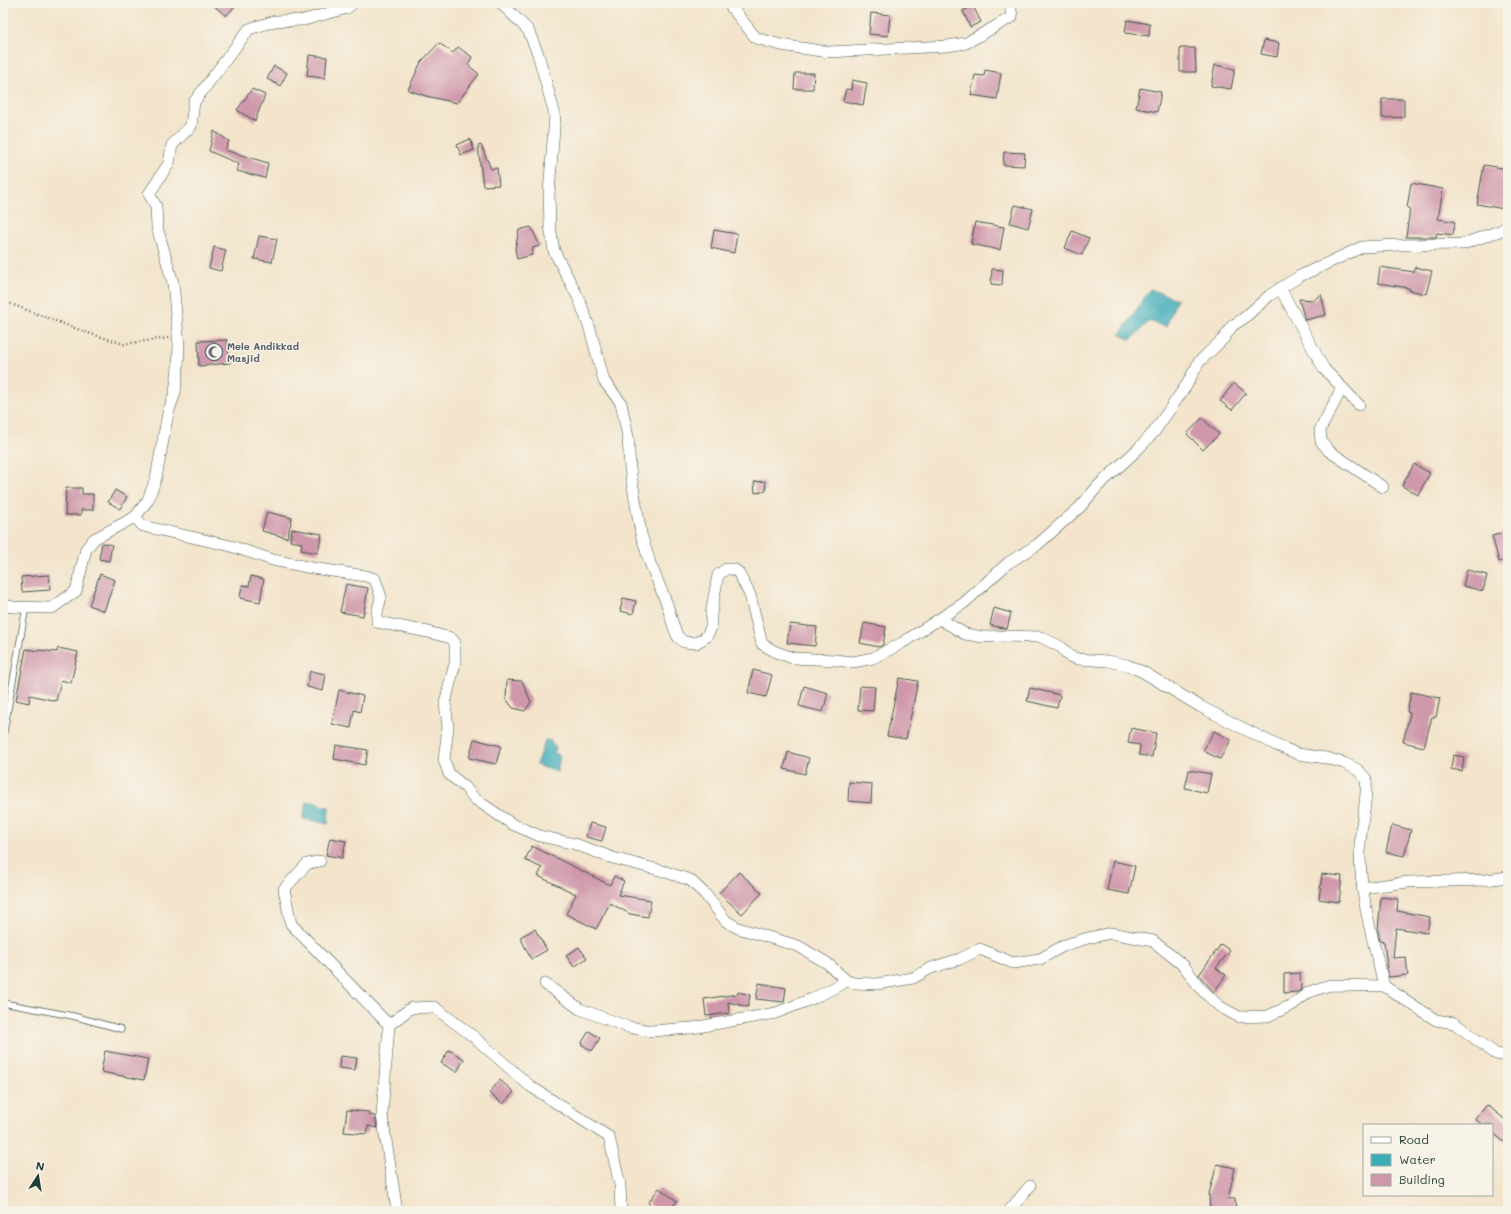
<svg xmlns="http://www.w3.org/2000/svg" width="1511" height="1214" font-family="Mali,sans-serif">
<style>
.water{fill:#3dacb9;stroke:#2e7476}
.building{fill:#cf97aa}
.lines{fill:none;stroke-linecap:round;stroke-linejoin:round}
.service-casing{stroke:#3f564b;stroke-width:7}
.minor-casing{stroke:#3f564b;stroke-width:12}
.path{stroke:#3f564b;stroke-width:2.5;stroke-dasharray:1 3;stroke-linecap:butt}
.service{stroke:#fff;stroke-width:5.5}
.minor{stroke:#fff;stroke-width:11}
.labels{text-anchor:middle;stroke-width:3;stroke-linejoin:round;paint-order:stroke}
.worship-label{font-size:10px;font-weight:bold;fill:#5b616d;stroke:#f7f3e8;text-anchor:start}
</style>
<rect width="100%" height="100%" fill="#f7f3e8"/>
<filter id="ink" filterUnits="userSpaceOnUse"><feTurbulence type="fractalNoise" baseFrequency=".025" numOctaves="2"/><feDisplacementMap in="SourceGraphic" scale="8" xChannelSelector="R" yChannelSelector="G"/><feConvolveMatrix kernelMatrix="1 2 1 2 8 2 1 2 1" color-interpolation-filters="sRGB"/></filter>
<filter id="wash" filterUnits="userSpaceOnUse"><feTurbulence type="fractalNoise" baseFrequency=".012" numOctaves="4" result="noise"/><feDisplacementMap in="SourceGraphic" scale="16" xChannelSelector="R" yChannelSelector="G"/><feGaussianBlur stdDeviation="0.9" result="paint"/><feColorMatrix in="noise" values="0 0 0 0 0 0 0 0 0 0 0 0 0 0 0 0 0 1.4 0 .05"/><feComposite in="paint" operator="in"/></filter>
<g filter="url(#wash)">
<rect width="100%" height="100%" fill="#f3e4cb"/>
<g class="water">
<polygon points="1150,289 1177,299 1166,327 1149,321 1131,340 1120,334"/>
<polygon points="545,740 551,741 556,748 554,753 560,756 557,772 536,765"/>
<polygon points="307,801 318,803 319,805 329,807 328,824 303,819"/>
</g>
<g id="blocks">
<g class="building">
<polygon points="211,3 238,3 226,16"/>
<polygon points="973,6 981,22 970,27 963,11"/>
<polygon points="871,13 890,15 888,36 869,34"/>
<polygon points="1127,20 1150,24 1149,36 1125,33"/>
<polygon points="1264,40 1279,43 1277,57 1261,54"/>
<polygon points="439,43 453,53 458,47 472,57 468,65 479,74 457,103 426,96 408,90 421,62"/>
<polygon points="1180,48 1195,48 1196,72 1180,72"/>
<polygon points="309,55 327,57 325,78 307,76"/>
<polygon points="1215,65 1235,69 1231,89 1211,86"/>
<polygon points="274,66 287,73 280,86 267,79"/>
<polygon points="985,70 1001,73 997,99 971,95 975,75 984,76"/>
<polygon points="795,73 814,73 813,89 794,89"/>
<polygon points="852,80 867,83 863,105 843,101 846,89 851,90"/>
<polygon points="1140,88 1161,92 1157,112 1136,108"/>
<polygon points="252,89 265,95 255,121 237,110"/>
<polygon points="1382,99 1404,99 1404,117 1382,118"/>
<polygon points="214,131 229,141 225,150 268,163 265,178 237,171 239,164 209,151"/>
<polygon points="470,139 474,150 461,155 457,145"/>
<polygon points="481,145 491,169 497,168 499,185 483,186 478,146"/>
<polygon points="1004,152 1025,153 1024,166 1003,165"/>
<polygon points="1484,165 1508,169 1508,189 1504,209 1477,204"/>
<polygon points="1411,183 1443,189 1438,219 1455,222 1453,235 1437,233 1436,237 1406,237 1410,208 1407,208"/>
<polygon points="1015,205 1033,209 1028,228 1010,223"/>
<polygon points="975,222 1004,227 1000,250 971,244"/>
<polygon points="531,227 540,246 533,248 532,255 517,259 515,249 519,230"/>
<polygon points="714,230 737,234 734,253 711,248"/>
<polygon points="1072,231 1089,238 1082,255 1065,248"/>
<polygon points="259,236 277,239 272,262 254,259"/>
<polygon points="214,247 226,250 221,271 209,268"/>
<polygon points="1380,267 1414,272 1415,267 1432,271 1426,294 1409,290 1409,288 1378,283"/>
<polygon points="992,269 1003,270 1002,285 991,284"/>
<polygon points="1321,294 1326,315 1305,320 1299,299 1314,300"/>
<polygon points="227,340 230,363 199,366 198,341"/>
<polygon points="1234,383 1246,393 1232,410 1220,401"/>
<polygon points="1202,418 1219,434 1203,450 1187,434"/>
<polygon points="1414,464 1430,473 1418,495 1402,486"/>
<polygon points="765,481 766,491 755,493 754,482"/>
<polygon points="66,488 82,488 82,494 93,494 93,510 81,510 81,515 65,515"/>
<polygon points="115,490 127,497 120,509 108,502"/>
<polygon points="267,512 292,518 287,538 262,531"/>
<polygon points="292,529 322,534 318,553 301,550 302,543 290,541"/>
<polygon points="1508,532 1508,559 1499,562 1492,536"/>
<polygon points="102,543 112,545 109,561 99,559"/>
<polygon points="1467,570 1487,575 1483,591 1463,586"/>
<polygon points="100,574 115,580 104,611 89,605"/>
<polygon points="49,575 50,590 22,592 21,577"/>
<polygon points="251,576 264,579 260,602 240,598 242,585 249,586"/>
<polygon points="346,584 368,588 363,616 340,612"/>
<polygon points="623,598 636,601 633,614 620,611"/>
<polygon points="994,608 1011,613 1007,629 990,625"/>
<polygon points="864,623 886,627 883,645 879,647 860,643"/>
<polygon points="790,624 817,627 815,646 787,643"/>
<polygon points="58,648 78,652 71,683 61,680 56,701 30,695 29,703 16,700 26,649 39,651 39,650 57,652"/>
<polygon points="753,670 772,675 766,697 748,693"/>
<polygon points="310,671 326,674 323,691 307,687"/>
<polygon points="899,678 918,681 906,739 887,736"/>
<polygon points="507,680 522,681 531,702 525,711 513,708 506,699"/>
<polygon points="804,686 828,693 823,712 799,706"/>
<polygon points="860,686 875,687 873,711 858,710"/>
<polygon points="1030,688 1060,695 1057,708 1027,701"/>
<polygon points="339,690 363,696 360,712 354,710 351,728 332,724"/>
<polygon points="1411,692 1440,698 1436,717 1432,717 1424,747 1403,742 1410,713 1407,712"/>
<polygon points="1131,728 1156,733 1152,757 1139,755 1140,745 1128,743"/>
<polygon points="1214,731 1231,740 1220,759 1203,751"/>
<polygon points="474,739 501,746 496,764 469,758"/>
<polygon points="336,745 368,750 365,765 334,759"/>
<polygon points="788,752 809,758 805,774 784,769"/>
<polygon points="1453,755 1464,757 1462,771 1451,769"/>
<polygon points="1189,770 1211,774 1207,793 1185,788"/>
<polygon points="849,782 872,784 871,803 848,801"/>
<polygon points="590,823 606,827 602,841 586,837"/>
<polygon points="1392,825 1411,830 1404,856 1386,852"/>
<polygon points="330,838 346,841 342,858 326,855"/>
<polygon points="532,846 610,885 614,876 624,881 618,895 651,900 648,917 630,914 610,903 596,929 566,914 576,894 538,876 542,868 525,860"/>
<polygon points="1113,861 1135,866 1129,894 1107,890"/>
<polygon points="739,872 762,893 742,914 719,893"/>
<polygon points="1322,874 1342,876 1339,902 1319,899"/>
<polygon points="1381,897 1398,899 1397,911 1430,917 1427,933 1396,928 1393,958 1406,957 1408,975 1389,977 1387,967 1384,942 1380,941 1378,930"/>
<polygon points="535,929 547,950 531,959 520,937"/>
<polygon points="1221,944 1230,951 1216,968 1226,975 1214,992 1199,975"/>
<polygon points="579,947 587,958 574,967 566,956"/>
<polygon points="1300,973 1301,990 1297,992 1284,993 1284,974"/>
<polygon points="759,983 786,988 784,1002 756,999"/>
<polygon points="738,992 750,995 748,1007 728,1002 729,1013 706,1016 704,999 738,994"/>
<polygon points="589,1031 600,1038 592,1051 581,1044"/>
<polygon points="449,1050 464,1059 457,1072 441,1063"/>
<polygon points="105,1051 148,1059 144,1080 101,1072"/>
<polygon points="340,1056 357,1058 355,1070 339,1068"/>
<polygon points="500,1080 514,1092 503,1104 489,1093"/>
<polygon points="1487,1105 1508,1122 1508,1145 1492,1132 1492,1125 1483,1125 1475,1119"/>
<polygon points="347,1110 369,1112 369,1115 375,1116 377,1128 368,1126 367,1134 344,1132"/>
<polygon points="1217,1164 1235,1168 1228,1199 1235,1199 1236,1211 1210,1211 1209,1194"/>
<polygon points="659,1188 677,1201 669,1211 659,1211 648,1203"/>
</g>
</g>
</g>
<g filter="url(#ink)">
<use href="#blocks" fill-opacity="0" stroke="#3f564b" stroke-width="1"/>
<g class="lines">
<defs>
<g id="service">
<polyline points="3,737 26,607"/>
<polyline points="3,1003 73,1016 121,1029"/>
</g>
<g id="minor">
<polyline points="353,3 347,8 304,20 275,21 249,29 194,102 191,126 172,145 169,163 149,194 156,206 157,227 173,283 179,345 178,367 175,393 168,413 156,478 148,500 135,517 143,526 231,546 273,560 312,568 366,576 375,579 381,597 377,613 377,622 428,632 451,638 455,643 455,663 445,703 448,727 444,760 449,774 465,787 475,799 512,824 540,836 575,844 613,858 663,871 690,880 705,894 726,921 738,928 798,946 827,963 847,981 854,983 877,984 913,978 931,968 960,959 980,949 1013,963 1040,959 1065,945 1088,938 1111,933 1153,941 1184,966 1200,988 1219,1006 1239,1017 1268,1016 1292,1005 1309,992 1330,985 1384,986 1436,1020 1454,1023 1496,1054 1508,1056"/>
<polyline points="501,3 528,30 538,54 555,115 549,193 550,226 554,251 579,299 590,329 604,381 621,403 628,437 630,469 641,534 650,563 667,604 674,628 678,637 684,642 696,643 706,637 711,628 711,614 718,575 726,569 733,569 738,572 750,595 762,644 776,652 793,658 835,660 853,662 873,658 902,643 964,603 1008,563 1037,545 1080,507 1098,486 1138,449 1154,432 1186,386 1199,362 1224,338 1232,326 1244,318 1270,295 1300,276 1362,247 1398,245 1463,244 1502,230 1508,225"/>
<polyline points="728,3 756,38 781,45 828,52 947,46 966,43 1012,17 1010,3"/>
<polyline points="1280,288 1324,369 1359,405"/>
<polyline points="1342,388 1320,430 1321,441 1329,451 1383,487"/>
<polyline points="3,605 13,607 52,608 76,591 86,549 94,539 135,517"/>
<path d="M940 619 965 634 983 637 1006 636 1041 637 1061 647 1069 656 1078 659 1108 661 1127 665 1143 672 1201 707 1276 745 1298 754 1326 758 1344 763 1358 770 1366 779C1368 802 1360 823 1360 846 1359 893 1373 940 1384 986"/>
<polyline points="320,861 307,864 284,889 291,924 389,1025 411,1008 434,1007 474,1037 530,1086 609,1137 620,1185 621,1211"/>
<polyline points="1362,888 1408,882 1486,880 1508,877"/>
<polyline points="545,984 580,1009 628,1027 651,1031 692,1028 776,1013 814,998 847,981"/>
<polyline points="389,1025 382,1115 397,1211"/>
<polyline points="1009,1211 1030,1186"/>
</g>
</defs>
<use href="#service" class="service-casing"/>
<use href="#minor" class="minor-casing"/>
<polyline class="path" points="3,301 85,332 124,344 168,338"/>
<use href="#service" class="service"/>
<use href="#minor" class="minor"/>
</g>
</g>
<defs>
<symbol id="mosque-ring" viewBox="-11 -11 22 22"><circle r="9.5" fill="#f7f3e8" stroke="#6b7280" stroke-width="1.5"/><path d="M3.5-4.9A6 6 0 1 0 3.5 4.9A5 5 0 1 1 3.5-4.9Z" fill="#6b7280"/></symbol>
</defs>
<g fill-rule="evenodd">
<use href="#mosque-ring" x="204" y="342" width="20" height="20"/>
</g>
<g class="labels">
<g class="worship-label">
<text x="227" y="350">Mele Andikkad<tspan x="227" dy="12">Masjid</tspan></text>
</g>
</g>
<rect width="1511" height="1214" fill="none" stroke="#f7f3e8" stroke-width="16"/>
<rect x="1363" y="1124" width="130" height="72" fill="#f7f3e8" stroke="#a1aaa0"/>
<rect x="1371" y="1137" width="20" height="6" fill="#ffffff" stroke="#a1aaa0"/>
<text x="1399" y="1144" font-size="12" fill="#1f3d34">Road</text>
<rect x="1371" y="1154" width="20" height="12" fill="#3dacb9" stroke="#a1aaa0"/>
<text x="1399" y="1164" font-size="12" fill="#1f3d34">Water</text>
<rect x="1371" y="1174" width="20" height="12" fill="#cf97aa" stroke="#a1aaa0"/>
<text x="1399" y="1184" font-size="12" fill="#1f3d34">Building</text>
<g transform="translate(38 1176) rotate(12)" stroke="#f7f3e8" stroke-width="3" paint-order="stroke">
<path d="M0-3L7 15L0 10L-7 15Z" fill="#1f3d34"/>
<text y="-6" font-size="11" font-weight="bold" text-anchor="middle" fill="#1f3d34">N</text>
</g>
</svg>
